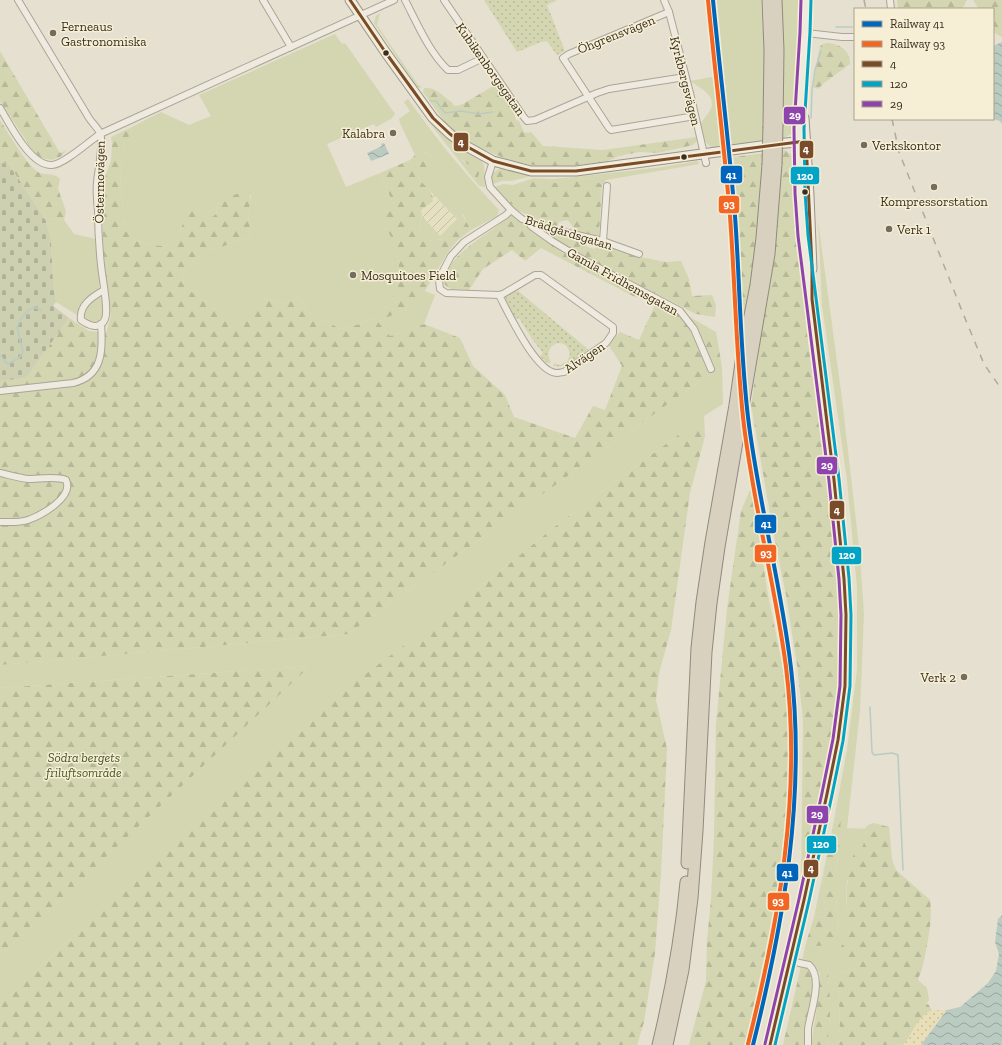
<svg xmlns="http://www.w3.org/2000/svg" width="1002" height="1045" font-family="'Zilla Slab',serif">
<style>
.farmland{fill:url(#farmland-furrows)}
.grass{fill:#d3d6b1;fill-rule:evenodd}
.forest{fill:url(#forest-firs)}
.sand{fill:url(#sand-dots)}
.cemetery{fill:url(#cemetery-stones)}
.park{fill:url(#park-dots)}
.water{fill:url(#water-waves)}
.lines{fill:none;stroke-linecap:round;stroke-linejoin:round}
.stream{stroke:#bacbc2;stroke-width:1.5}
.street-casing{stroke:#aba597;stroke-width:8}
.secondary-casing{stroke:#9a9488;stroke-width:11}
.highway-casing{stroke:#908a7e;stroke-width:13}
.street{stroke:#eeeae0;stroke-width:6}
.secondary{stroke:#eeeae0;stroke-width:9}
.highway{stroke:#d8d1c0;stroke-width:11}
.rail{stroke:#adaaa1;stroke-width:1.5;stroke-dasharray:7 7;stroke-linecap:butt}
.highway-bridge-casing{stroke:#908a7e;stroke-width:13;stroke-linecap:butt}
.highway-bridge{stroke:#d8d1c0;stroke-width:11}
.bus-1-casing{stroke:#f6efd5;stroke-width:6}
.bus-2-casing{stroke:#f6efd5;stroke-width:6}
.bus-3-casing{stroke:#f6efd5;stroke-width:6}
.bus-1{stroke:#7a4b2a;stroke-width:3}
.bus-2{stroke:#03a3c5;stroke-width:3}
.bus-3{stroke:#8e44ad;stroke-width:3}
.rail-1-casing{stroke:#f6efd5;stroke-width:7}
.rail-2-casing{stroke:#f6efd5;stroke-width:7}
.rail-1{stroke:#0065bd;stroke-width:4}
.rail-2{stroke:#f26522;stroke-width:4}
.poi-dot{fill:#766c5d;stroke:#f6efd5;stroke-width:1.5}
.bus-dot{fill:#3a2e1f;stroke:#f6efd5;stroke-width:1.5}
.labels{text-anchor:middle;stroke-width:3;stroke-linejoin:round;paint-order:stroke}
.poi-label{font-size:13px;fill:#3a2e1f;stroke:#f6efd5;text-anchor:start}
.street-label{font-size:13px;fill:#3a2e1f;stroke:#f6efd5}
.park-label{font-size:13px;font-style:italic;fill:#475725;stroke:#f6efd5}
.line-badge{stroke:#f6efd5;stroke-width:1.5}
.badge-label{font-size:11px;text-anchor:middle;font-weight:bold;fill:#fff}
</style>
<defs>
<pattern id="farmland-furrows" width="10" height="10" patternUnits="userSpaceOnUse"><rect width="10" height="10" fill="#e5e0c0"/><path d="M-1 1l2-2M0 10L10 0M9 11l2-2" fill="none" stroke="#c5c0a5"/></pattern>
<pattern id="forest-firs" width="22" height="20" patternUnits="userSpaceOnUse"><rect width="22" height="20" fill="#d3d6b1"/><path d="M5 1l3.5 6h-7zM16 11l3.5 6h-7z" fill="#b6b898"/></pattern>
<pattern id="sand-dots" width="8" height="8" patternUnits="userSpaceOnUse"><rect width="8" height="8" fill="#e8deb7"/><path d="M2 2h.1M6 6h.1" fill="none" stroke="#c8bf9d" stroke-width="1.8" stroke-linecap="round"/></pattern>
<pattern id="cemetery-stones" width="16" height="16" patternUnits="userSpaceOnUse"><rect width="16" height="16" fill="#cdd0b1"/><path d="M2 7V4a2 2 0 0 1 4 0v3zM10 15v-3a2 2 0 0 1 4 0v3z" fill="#b1b398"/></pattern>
<pattern id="park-dots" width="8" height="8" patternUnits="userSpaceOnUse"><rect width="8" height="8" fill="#d3d6b1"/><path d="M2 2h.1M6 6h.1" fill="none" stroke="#b6b898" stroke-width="1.8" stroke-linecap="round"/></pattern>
<pattern id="water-waves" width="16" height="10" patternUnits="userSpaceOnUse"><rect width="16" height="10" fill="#bacbc2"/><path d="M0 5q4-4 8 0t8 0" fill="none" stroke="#98a59d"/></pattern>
</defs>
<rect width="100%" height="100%" fill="#e5e0cf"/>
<polygon class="farmland" points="448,154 462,214 440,236 422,216 421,210 431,192"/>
<g class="grass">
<polygon points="717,0 761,0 764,49 763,129 781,127 783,61 782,0 803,0 796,126 791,134 782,139 731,145"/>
<polygon points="380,13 377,25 418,85 422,87 419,88 417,87 374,23 376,16"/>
<path d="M335 34 342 44 345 43 395 114 391 119 376 127 374 124 327 144 346 187 380 173 395 208 380 223C383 226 388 230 390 234 405 261 402 302 373 318 363 324 351 326 341 329L309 313 300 297 282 304 263 298 231 328 211 304 188 290 181 280 184 270 203 253 248 238 250 228 248 215 251 195 236 194 219 202 216 214 211 218H205L196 212 183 222 180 234 174 243 161 246 145 244 133 237 124 229 120 172 125 141 126 138 132 133 130 128 161 112 189 125 211 116 199 95Z"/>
<path d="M717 76 725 146C721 147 716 148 712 147 705 145 699 131 701 124 705 115 715 110 711 99 708 91 697 86 690 81Z"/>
<path d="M413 98H414C426 115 438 131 456 144 465 150 474 155 482 161L484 166 485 187 479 186 435 130ZM468 154 478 159 475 179 472 172 474 168 461 160Z"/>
<path d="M408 99C436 139 466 175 499 210L497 216 471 230 463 214 457 219 418 178 434 165 429 155 424 152 415 155 400 123 399 119 410 111 404 102Z"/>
<polygon points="697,161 698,161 699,164 606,180 602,185 593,179 575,178 554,183 545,183 518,206 523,206 525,209 526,214 516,210 511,206 494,189 495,187 503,184 513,185 534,178 552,179 575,177 663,167"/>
<polygon points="501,168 503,168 536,175 511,181 502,181 493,184 491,180 493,173"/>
<polygon points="422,216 440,236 455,221 451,231 445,239 427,241 418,227"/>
<polygon points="51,218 64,220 74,234 96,239 100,281 99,288 81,306 77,315 56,302 53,282 51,240 46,221"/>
<path d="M818 220 842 399 860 556 864 615 860 711 847 828 869 829 866 832 865 843 847 881 846 900 850 935 841 949 844 956 855 966 854 970 845 973 838 972 836 983 840 993 839 999 840 1035 839 1045H827C832 1017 830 992 827 965L820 974 814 964 802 961 806 943 814 946 838 932 836 898V873L840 837 837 813 833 836 830 841 847 750 857 670V588L847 480 822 305Z"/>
<polygon points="425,291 435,295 424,324 390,336 378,322 411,306"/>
<path d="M101 297 102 299C103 307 105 316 98 322L90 323 86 320C81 308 91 303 101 297Z"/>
<polygon points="722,367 723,404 704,416 563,520 472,594 74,935 0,1005 0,956 309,666 0,688 0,665 348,634 700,381"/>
<polygon points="825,864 822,886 826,912 824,917 821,918 814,917"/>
</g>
<g class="forest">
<polygon points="897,0 967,0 962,9 898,9"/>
<polygon points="973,0 1002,0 1002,37 993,32 993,9 979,9"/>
<path d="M826 43C838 43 851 50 850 64L824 83 818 89 813 87 819 50 821 45Z"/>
<polygon points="0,51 60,153 67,150 60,157 52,160 38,157 31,148 0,101"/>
<path d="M495 85 513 110 516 120 519 121 524 132 527 133 531 132 543 146 603 150 697 137 696 142 693 145 658 153 639 152 619 156 605 162 569 166 545 167 527 164 511 161 475 146 453 131 444 121 423 92 424 88C438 87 441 96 452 102L454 106 461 105Z"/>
<path d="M0 120C8 132 28 168 40 173 48 176 52 172 60 179L58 189 66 211 64 220 51 218 46 221 10 166 0 162Z"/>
<path d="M130 128 132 133 127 138 125 141 120 172 124 229 133 237 145 244 161 246 174 243 180 234 183 222 191 211C199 212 203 218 211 218L216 214 219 202 224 193 232 196 236 194H241L244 188 250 187V203L248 215 250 228 248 238 203 253 184 270 181 280 188 290 211 304 231 328 262 298 282 304 300 297 309 313 341 329C351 326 364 324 373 318 402 301 405 262 390 235 388 230 383 226 380 223V212L395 208 380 173 410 160 415 155 423 152 429 155 435 165 418 178 431 192 433 201 421 210 422 216 418 227 427 241 445 239 451 231 455 221 462 214 471 230 458 240 448 252 425 291 411 306 378 322 390 336 424 324 460 338 473 366 505 395 514 417 575 438 593 406 605 410 622 366 608 344 620 332 639 340 655 305 642 298 633 296 541 248 525 261 512 250 483 269 469 290 451 289 445 285 444 279C447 272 451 263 457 257 473 241 494 230 511 215L563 253 686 315 716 332 722 367 700 381 348 634 0 665V381L26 378 69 318 89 331 106 333 111 316 107 295 103 244V182L111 161 112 144 111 137Z"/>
<path d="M455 145C461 149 480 158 481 164 482 169 478 175 477 180L471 173 473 168C465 162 459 158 454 148Z"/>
<polygon points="785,150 792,155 793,159 794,196 797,202 800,262 808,342 835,545 839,614 840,682 834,738 801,891 803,720 797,665 786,595 773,530 751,405 773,255 782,159 759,240 742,345 734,157"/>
<path d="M503 169 507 174 498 180 494 181 492 178C493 172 497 169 503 169Z"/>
<path d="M575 178 593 179 602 185 599 235C593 237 581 236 576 230 572 226 572 224 567 220L559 222 556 228 535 222 526 214 525 209 523 207 511 204 508 200 512 190 524 182 536 181 554 183Z"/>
<polygon points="549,230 582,238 586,243 587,247 594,249 599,246 610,247 640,257 666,262 681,261 689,279 692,296 712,295 716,305 715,317 696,314 566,248 547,233"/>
<polygon points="704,416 705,436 690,493 671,630 659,673 656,700 667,749 661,873 655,953 644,1022 637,1045 0,1045 0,1005 74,935 330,701 472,594 563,520"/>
<polygon points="752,485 758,532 768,595 783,668 789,719 790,812 786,887 749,1045 689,1045 706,981 707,940 711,900 714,837 716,724 727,609 741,511"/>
<polygon points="310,666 0,956 0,688"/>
<path d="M837 813H841L840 837 836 873V898L838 932 834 941C824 946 817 948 806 943L814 917 821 918 824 917 826 912 822 886 825 864 830 841 833 836Z"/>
<path d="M874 823 889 827 892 859 896 870 930 900C933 920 927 945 923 965 922 971 919 975 918 980L927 988 929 1000 926 1004H928L932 1010C918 1016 913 1034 903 1045H839L840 1035 839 999 840 993 836 983V973L837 972 845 973 854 970 855 966 848 964 840 948 850 935C846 911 845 891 850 867 852 861 852 855 857 850H861C865 843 865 834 868 829H864L868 825Z"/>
<path d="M827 964C830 992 832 1017 827 1045H812V1039L817 1007 820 974Z"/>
<path d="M801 966C805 966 809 968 811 972 817 990 804 1025 805 1045H783Z"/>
</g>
<path class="sand" d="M932 1010H947L921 1045H903C913 1033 917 1017 932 1010Z"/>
<polygon class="cemetery" points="0,162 10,166 46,221 51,240 53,282 56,302 53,306 69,318 26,378 0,381"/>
<g class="park">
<polygon points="484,0 557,0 547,5 565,51 557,55 547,41 541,42 517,52"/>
<path d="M517 290 589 350C578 357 567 369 553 366L554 363 560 365 567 362 570 355C567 332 540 346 551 362L549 363C545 362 543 359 540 356L543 353 532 339 519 318 516 319 505 301 506 296Z"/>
</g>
<g class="water">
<polygon points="1002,42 1002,124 1000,121 993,119 993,46"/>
<polygon points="384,143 389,154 371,161 367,153 382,146 381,144"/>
<polygon points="1002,915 1002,1045 921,1045 947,1010 960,1007 988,983 996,971 999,954 995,942 998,919"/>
</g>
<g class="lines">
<g class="stream">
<polyline points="836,27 852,27"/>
<polyline points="430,101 436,101 445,113 461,111 479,114 493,112"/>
<polyline points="811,118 812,90 815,70 821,51"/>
<path d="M0 355 6 363 8 364 19 358 23 352 17 327C21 319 25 311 34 307L41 310"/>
<polyline points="870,707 872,752 874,755 892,753 898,755 903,870"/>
</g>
<defs>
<g id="street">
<path d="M18 0 89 118C92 123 98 128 100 133 104 142 98 171 97 182 96 191 97 201 98 210 98 228 99 246 101 265 102 277 109 310 105 319 100 331 88 325 81 320 79 305 92 297 104 290"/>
<polyline points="263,0 291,47"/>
<path d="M405 0C417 23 429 52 448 70H458L483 58"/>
<polyline points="444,0 523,116 527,121 535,120 597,93 609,89 685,77"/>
<polyline points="664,0 669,12 690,93 706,163"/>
<polyline points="890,0 891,9"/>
<polyline points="669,12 569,54 563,58 609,128 611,130 695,116"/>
<polyline points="806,33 842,37 855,37"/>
<path d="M0 108C10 124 30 166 52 165 63 165 90 141 100 134L394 0"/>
<polyline points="493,161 488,177 490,187 511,210 522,219 555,230 603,241 639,254"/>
<polyline points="531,226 552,241 580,258 680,311 694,329 711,369"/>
<polyline points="603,241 607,186"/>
<path d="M499 295 503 294 535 275H541L613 327V333L606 343 564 372C562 372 560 373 557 373 536 373 508 312 499 295L446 293 440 289 439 280 442 273 451 256 464 242 506 215 511 210"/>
<path d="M0 391 73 383C103 376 103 350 101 324"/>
<path d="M0 473C9 475 19 478 28 479 39 479 57 476 66 480 74 497 42 515 28 520 19 523 9 522 0 522"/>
<path d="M790 961 809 965C824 978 810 1013 808 1029 808 1034 808 1040 808 1045"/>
</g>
<g id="secondary">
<polyline points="350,0 386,53 433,118 450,134 466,146 493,161 531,171 576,171 776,144 806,141"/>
<polyline points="804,118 809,195 812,269"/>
<path d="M770 1045 804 900 827 794 838 740 845 686 846 615 844 579 834 480 812 299C802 243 797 185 799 128 800 85 807 43 806 0"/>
</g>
<g id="highway">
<polyline points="768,0 770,50 769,126"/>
<polyline points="776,0 778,50 777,125"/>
<polyline points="687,863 697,648 702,602 711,542 735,405 742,356 756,285 762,238 768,165"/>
<path d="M658 1045C671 991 681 937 686 882"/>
<polyline points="667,1045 683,970 692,898 697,831 706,652 711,603 719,547 769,254 776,164"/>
</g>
</defs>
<use href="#street" class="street-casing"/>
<use href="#secondary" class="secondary-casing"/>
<use href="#highway" class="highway-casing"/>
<use href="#street" class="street"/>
<use href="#secondary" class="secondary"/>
<use href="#highway" class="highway"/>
<g class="rail">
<polyline points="864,0 866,9"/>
<polyline points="892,119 899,152 962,311 984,364 1002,390"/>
</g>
<defs>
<g id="highway-bridge">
<polyline points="776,164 777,125"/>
<polyline points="768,165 769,126"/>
</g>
</defs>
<use href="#highway-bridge" class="highway-bridge-casing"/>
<use href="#highway-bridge" class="highway-bridge"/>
<defs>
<polyline id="bus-1" points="350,0 386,53 433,118 450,134 466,146 493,161 531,171 576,171 806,141 812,266 812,299 834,480 844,579 846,615 845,686 838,740 827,794 804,900 770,1045"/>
<polyline id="bus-2" points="775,1045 809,901 832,795 843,741 850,686 851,615 849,578 839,479 808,235 805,192 804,128 810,32 811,0"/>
<polyline id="bus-3" points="765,1044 799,899 822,793 833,739 840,686 841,615 839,579 829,481 798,236 795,193 794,128 800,32 801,0"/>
</defs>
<use href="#bus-1" class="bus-1-casing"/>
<use href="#bus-2" class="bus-2-casing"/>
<use href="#bus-3" class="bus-3-casing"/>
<use href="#bus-1" class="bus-1"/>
<use href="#bus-2" class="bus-2"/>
<use href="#bus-3" class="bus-3"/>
<defs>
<path id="rail-1" d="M713 0C720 72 729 144 735 216 740 283 740 350 748 417 758 501 781 583 791 668 806 796 784 921 753 1045"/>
<path id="rail-2" d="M708 0C715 72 724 144 730 216 735 283 736 350 743 417 752 501 775 583 786 667 802 794 779 920 748 1044"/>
</defs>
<use href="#rail-1" class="rail-1-casing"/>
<use href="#rail-2" class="rail-2-casing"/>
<use href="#rail-1" class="rail-1"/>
<use href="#rail-2" class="rail-2"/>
</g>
<g class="poi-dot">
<circle cx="53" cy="33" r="4"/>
<circle cx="393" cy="133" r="4"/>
<circle cx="864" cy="145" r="4"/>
<circle cx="934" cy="187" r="4"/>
<circle cx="889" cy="229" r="4"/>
<circle cx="353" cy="275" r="4"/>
<circle cx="964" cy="677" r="4"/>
</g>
<g class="bus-dot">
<circle cx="386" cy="53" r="3.5"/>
<circle cx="684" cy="157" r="3.5"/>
<circle cx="805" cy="192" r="3.5"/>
</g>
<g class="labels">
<g class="poi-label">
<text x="61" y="31">Ferneaus<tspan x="61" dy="15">Gastronomiska</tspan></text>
<text x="385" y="138" text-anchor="end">Kalabra</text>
<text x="872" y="150">Verkskontor</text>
<text x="934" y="206" text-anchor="middle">Kompressorstation</text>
<text x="897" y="234">Verk 1</text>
<text x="361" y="280">Mosquitoes Field</text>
<text x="956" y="682" text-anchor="end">Verk 2</text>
</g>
<g class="street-label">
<text transform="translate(616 34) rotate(-22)" y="5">Öhgrensvägen</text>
<text transform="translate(491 69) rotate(55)" y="5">Kubikenborgsgatan</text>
<text transform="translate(686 81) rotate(76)" y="5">Kyrkbergsvägen</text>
<text transform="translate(99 182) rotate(-89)" y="5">Östermovägen</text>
<text transform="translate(569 232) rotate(17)" y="5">Brädgårdsgatan</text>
<text transform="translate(623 281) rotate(29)" y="5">Gamla Fridhemsgatan</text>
<text transform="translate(584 357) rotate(-34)" y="5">Alvägen</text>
</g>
<g class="park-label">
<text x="84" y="762">Södra bergets<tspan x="84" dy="15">friluftsområde</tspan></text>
</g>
</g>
<g class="line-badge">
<rect x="783" y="106" width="23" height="19" rx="4" fill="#8e44ad"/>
<rect x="453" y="132" width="16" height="20" rx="4" fill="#7a4b2a"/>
<rect x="799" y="140" width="15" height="19" rx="4" fill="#7a4b2a"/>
<rect x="720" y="165" width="23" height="19" rx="4" fill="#0065bd"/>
<rect x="790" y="166" width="30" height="19" rx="4" fill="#03a3c5"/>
<rect x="718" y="195" width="22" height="19" rx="4" fill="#f26522"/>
<rect x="816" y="456" width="22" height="19" rx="4" fill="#8e44ad"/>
<rect x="829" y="500" width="16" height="20" rx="4" fill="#7a4b2a"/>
<rect x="754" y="514" width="23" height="20" rx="4" fill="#0065bd"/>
<rect x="754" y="544" width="23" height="19" rx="4" fill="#f26522"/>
<rect x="831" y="546" width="31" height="19" rx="4" fill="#03a3c5"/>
<rect x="806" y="805" width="23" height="19" rx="4" fill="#8e44ad"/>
<rect x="806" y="835" width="31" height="19" rx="4" fill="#03a3c5"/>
<rect x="803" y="859" width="16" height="19" rx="4" fill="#7a4b2a"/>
<rect x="776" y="863" width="23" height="19" rx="4" fill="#0065bd"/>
<rect x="767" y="892" width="23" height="19" rx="4" fill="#f26522"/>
</g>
<g class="badge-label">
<text x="795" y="119">29</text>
<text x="461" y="146">4</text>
<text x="806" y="153">4</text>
<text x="731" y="179">41</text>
<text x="805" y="180">120</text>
<text x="729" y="208">93</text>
<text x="827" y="469">29</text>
<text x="837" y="514">4</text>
<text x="766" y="528">41</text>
<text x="766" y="557">93</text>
<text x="847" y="559">120</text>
<text x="817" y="818">29</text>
<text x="821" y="848">120</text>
<text x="811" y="872">4</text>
<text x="787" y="877">41</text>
<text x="778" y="905">93</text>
</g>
<rect x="854" y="8" width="140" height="112" fill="#f6efd5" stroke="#aba28c"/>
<rect x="862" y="21" width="20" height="6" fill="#0065bd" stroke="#aba28c"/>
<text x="890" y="28" font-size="12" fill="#3a2e1f">Railway 41</text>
<rect x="862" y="41" width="20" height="6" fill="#f26522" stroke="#aba28c"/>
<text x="890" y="48" font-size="12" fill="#3a2e1f">Railway 93</text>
<rect x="862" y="61" width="20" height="6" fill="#7a4b2a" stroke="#aba28c"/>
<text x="890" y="68" font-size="12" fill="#3a2e1f">4</text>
<rect x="862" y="81" width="20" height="6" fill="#03a3c5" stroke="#aba28c"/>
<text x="890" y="88" font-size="12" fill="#3a2e1f">120</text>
<rect x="862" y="101" width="20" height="6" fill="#8e44ad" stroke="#aba28c"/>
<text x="890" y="108" font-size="12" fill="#3a2e1f">29</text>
</svg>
